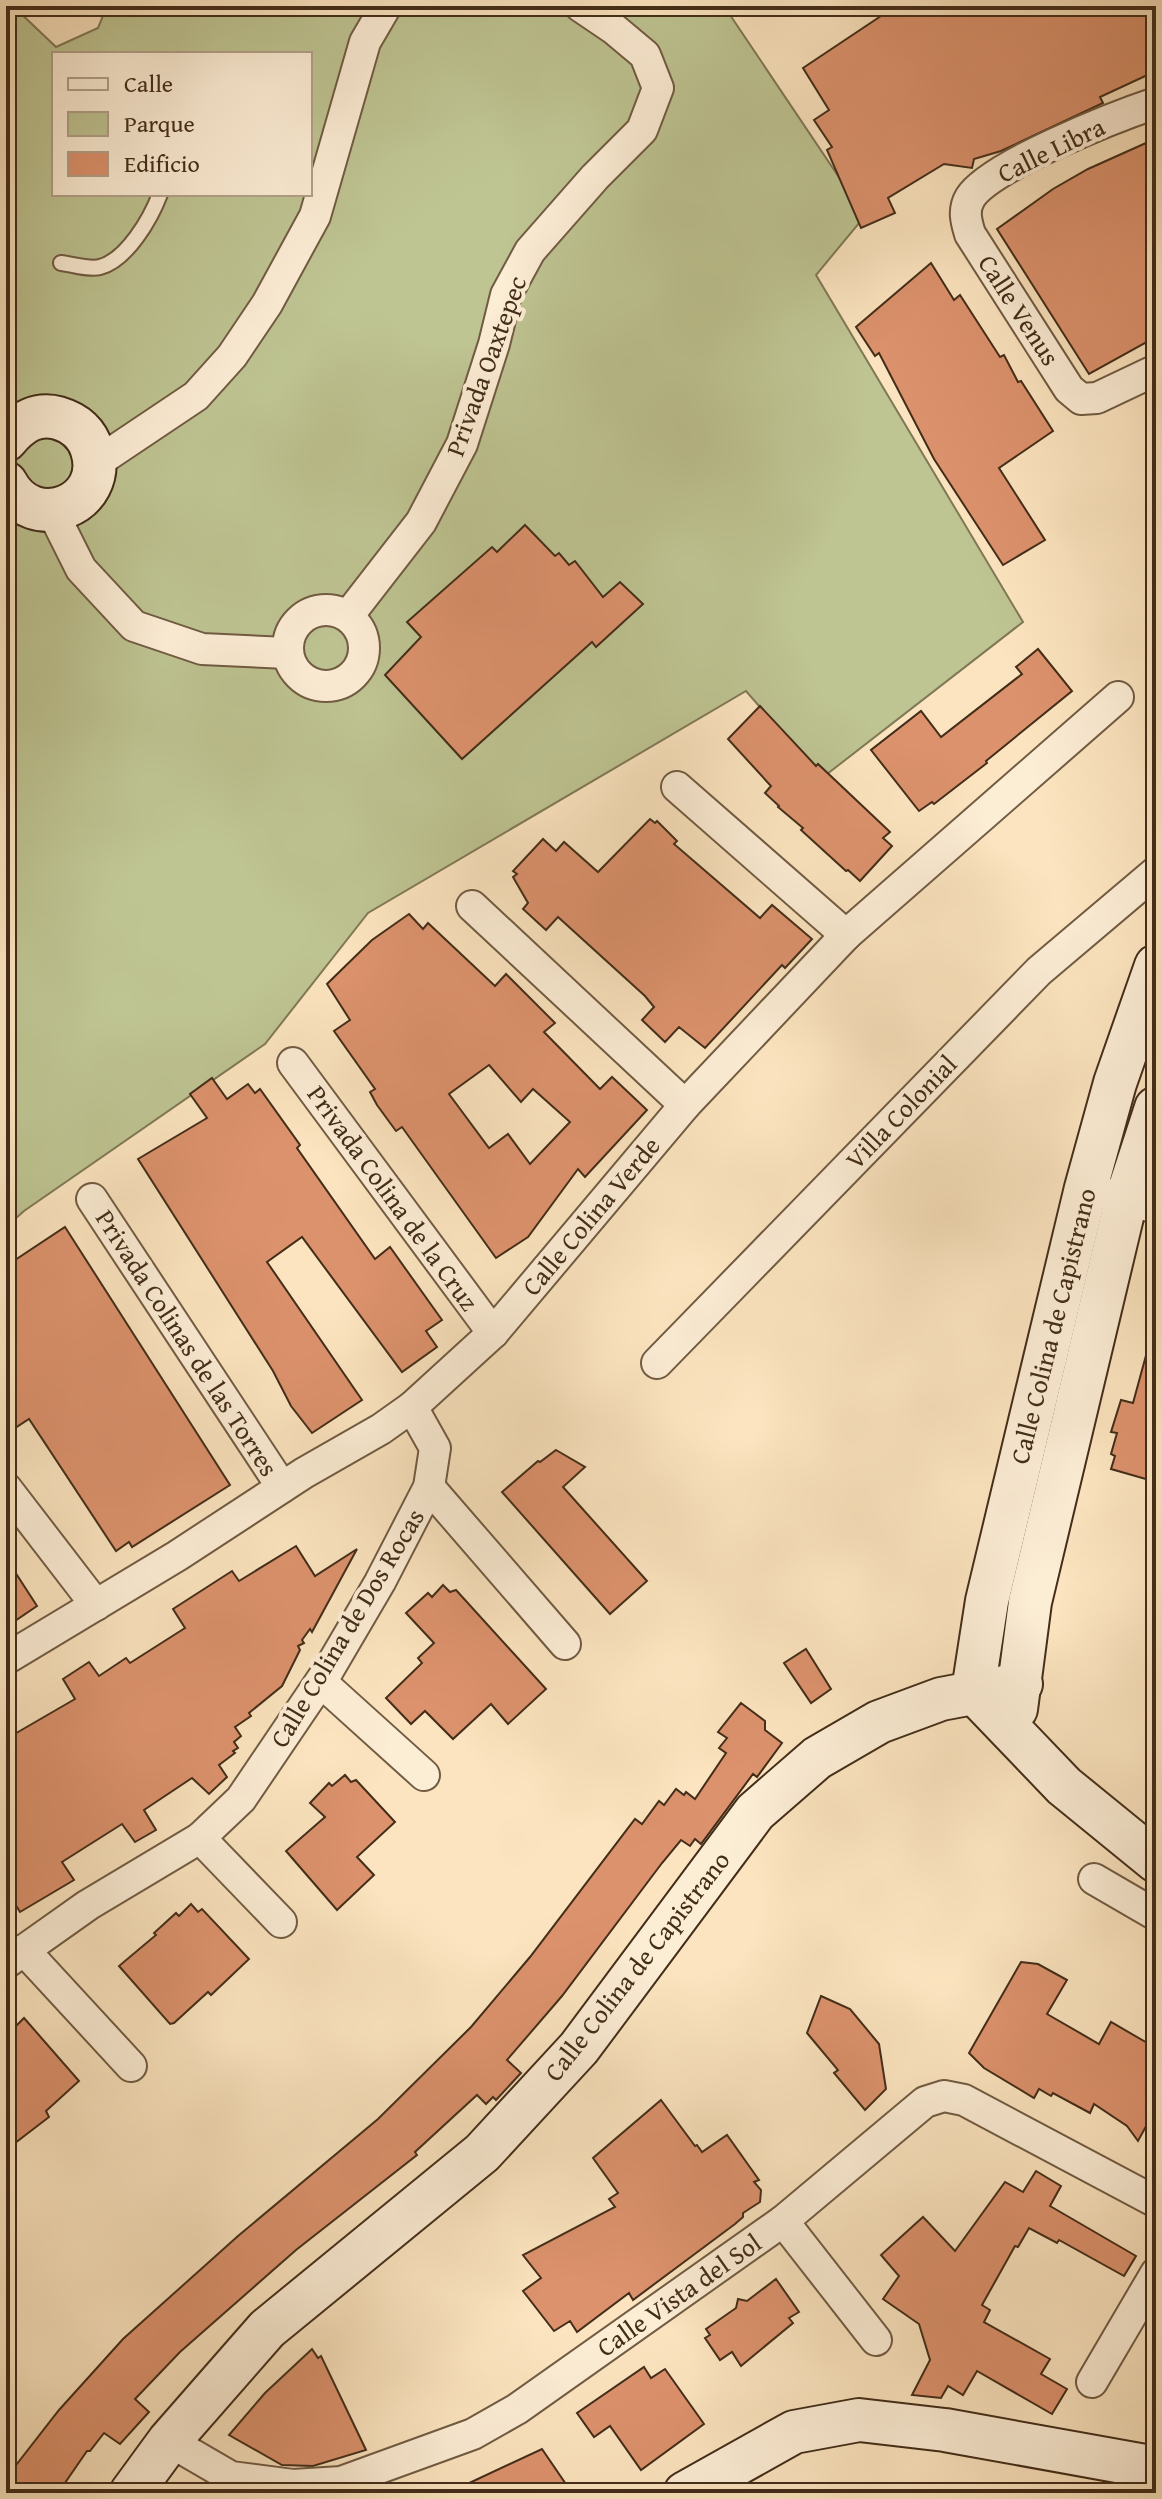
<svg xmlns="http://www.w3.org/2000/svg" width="1162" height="2499" font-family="'Gentium Book Plus',serif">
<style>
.green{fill:#bec492;stroke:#807856;stroke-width:2;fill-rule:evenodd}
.building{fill:#dc926d;stroke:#432d19;stroke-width:2;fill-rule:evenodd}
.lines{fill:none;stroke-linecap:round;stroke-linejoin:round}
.lane-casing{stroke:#715b42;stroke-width:18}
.street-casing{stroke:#715b42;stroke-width:34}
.secondary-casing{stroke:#432d19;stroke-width:46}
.lane{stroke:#fcedd5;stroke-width:14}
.street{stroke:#fcedd5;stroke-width:30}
.secondary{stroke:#fcedd5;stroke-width:42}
.labels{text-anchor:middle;stroke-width:8;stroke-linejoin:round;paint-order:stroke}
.street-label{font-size:26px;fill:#432d19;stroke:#fcedd5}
</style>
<rect width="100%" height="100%" fill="#fbe4bf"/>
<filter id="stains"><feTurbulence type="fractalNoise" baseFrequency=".0025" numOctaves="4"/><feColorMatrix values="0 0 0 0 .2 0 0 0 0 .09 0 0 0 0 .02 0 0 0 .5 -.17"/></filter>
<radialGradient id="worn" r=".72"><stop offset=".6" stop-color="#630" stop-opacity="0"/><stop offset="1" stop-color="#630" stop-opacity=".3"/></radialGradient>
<path class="green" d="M6 6H13L56 47 98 28 107 6H724L865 216 816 275 1023 622 822 778 746 691 368 913 265 1044 24 1211 6 1227ZM54 54H310V194H54Z"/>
<g class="building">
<polygon points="896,6 1149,6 1156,24 1156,71 1100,97 1103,103 1001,151 974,159 972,168 944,164 888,198 895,213 861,228 827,150 832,147 814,120 829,110 803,68"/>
<polygon points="1146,143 1147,147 1156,143 1156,337 1089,374 997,229 1053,189 1088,169"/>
<polygon points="931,263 954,300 960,295 1000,357 1004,355 1018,382 1021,381 1053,431 999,468 1045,540 1003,565 934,459 879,353 875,356 856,327"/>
<polygon points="525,525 555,556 559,553 569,565 575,561 603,597 620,582 643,604 596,647 592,642 462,759 385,675 421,637 407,622 492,547 497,552"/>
<polygon points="1038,649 1072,691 986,761 987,763 934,804 932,802 919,811 871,750 921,711 941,737 1022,674 1016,667"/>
<polygon points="760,706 816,766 818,764 890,832 883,838 892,846 860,881 848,870 846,871 801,830 803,828 778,807 779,806 765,793 771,786 728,739"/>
<polygon points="650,819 655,823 657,821 677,841 674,844 760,918 772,905 812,939 785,968 782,965 705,1048 679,1027 665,1042 642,1020 654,1007 645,996 558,917 546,930 523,909 528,903 513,877 517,874 513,871 543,839 556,851 564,842 598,872"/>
<path d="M409 914 423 929 428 923 495 986 506 974 555 1023 544 1032 600 1089 612 1077 647 1110 585 1177 578 1169 528 1237 496 1258 402 1127 396 1131 377 1105 370 1092 375 1089 334 1031 350 1020 327 984 372 940ZM489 1065 521 1102 533 1089 570 1122 530 1164 508 1134 489 1148 449 1094Z"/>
<polygon points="212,1078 227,1099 248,1084 255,1093 260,1089 300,1145 297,1148 375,1259 390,1247 442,1320 426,1331 437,1347 402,1372 302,1237 267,1262 362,1400 312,1433 291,1406 273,1371 138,1159 207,1118 190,1094"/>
<polygon points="65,1227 230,1485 132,1547 129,1542 116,1551 29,1419 15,1428 6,1413 6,1266"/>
<polygon points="1148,1348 1156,1349 1156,1482 1111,1469 1115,1456 1111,1454 1117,1433 1111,1432 1121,1400 1133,1403"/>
<polygon points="556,1450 585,1467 563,1487 647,1581 610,1614 502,1492 538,1461 540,1462"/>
<polygon points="296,1546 315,1576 357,1549 312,1632 310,1629 302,1640 304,1643 298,1646 300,1650 282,1686 249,1713 251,1716 235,1727 241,1736 234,1742 238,1748 233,1751 235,1753 219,1765 227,1777 209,1794 192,1778 144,1810 156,1830 135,1842 122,1824 62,1862 74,1880 20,1912 6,1889 6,1739 75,1699 63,1679 89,1662 99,1676 126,1658 130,1663 185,1628 173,1609 232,1571 239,1581"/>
<polygon points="6,1558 37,1606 6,1627"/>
<polygon points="443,1585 450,1592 456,1590 546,1689 508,1724 491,1704 453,1739 425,1711 411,1724 386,1698 422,1663 418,1658 434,1643 406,1613 428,1593 432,1597"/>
<polygon points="806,1649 831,1689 811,1703 784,1663"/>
<polygon points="741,1703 765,1721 765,1730 782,1743 757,1777 753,1774 701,1844 695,1839 690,1846 681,1840 662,1863 562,1996 507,2060 521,2073 496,2100 493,2097 486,2104 477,2095 415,2152 417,2155 296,2250 180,2352 135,2399 149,2412 120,2444 104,2433 90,2451 87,2451 58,2493 6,2493 6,2478 59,2410 123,2339 238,2236 378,2119 471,2027 530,1957 635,1819 642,1824 659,1801 664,1805 676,1789 684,1795 686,1792 695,1799 726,1753 719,1748 727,1738 718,1732"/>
<polygon points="345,1775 351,1782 356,1780 395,1822 357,1857 374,1875 337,1910 286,1851 325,1817 310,1803 329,1783 332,1786"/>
<polygon points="191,1904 198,1912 202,1909 249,1959 211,1995 208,1992 174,2023 170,2024 119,1966 156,1935 154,1933 176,1913 179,1916"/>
<polygon points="1021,1962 1038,1964 1067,1980 1047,2014 1099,2044 1111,2022 1156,2048 1156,2108 1138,2141 1127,2126 1094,2104 1090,2113 1053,2093 1051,2096 1039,2089 1034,2098 984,2068 969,2053"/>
<polygon points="821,1996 850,2009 879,2044 886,2089 865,2110 834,2073 838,2070 807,2033"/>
<polygon points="24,2018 79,2081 46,2111 49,2117 6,2150 6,2036"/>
<polygon points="661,2100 695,2146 697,2145 702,2152 727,2135 759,2180 754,2182 761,2190 760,2202 743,2213 743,2217 735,2224 633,2300 629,2293 577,2332 570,2321 554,2331 523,2291 541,2278 523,2255 615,2207 609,2199 618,2193 593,2158"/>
<polygon points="1036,2171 1061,2186 1050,2206 1136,2256 1124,2276 1059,2240 1057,2243 1029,2228 1018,2247 1015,2246 982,2305 990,2310 984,2322 1050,2359 1041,2374 1067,2389 1052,2414 977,2371 963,2395 948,2386 941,2398 912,2395 930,2360 919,2324 883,2299 899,2276 881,2255 923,2217 955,2251 1005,2182 1023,2192"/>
<polygon points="776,2279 799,2312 789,2318 793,2323 741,2366 732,2352 720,2360 705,2338 710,2335 706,2329 736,2308 738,2299 747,2301"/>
<polygon points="312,2349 318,2358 321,2356 366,2450 313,2466 282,2465 229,2435 265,2393"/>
<polygon points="644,2367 651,2378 665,2369 704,2424 641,2470 610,2426 594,2437 577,2413"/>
<polygon points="542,2449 572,2493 448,2493"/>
</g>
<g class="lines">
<defs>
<path id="lane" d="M61 263C72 264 89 270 100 267 127 260 151 218 160 194"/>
<g id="street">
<path d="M1156 103C1117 116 989 166 970 198 963 210 966 221 970 234L1069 389 1081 399 1097 398 1156 370"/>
<polyline points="96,463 196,396 232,356 267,304 315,216 365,42 386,6"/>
<polyline points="52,511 81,569 134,626 202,649 287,653"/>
<circle cx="326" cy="648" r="38"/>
<polyline points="348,616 421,522 462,444 494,344 506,295 530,251 595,177 642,130 658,88 645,55 614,29 580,6"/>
<polyline points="677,787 846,935"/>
<polyline points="472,906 685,1105"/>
<polyline points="293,1063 493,1333"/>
<polyline points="1107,1194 1156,1208"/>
<polyline points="92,1199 282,1487"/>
<polyline points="657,1363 1039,971 1156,872"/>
<polyline points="429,1487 565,1644"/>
<polyline points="6,1488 96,1605"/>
<polyline points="6,1659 177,1556 304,1473 381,1429 412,1407 493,1333 685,1105 846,935 1118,697"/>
<polyline points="321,1682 424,1775"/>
<polyline points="200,1838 281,1922"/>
<polyline points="1094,1879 1156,1915"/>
<polyline points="24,1950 131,2066"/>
<polyline points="6,1963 88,1905 200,1838 241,1799 329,1669 380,1582 429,1487 435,1448 412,1407"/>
<polyline points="783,2221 876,2340"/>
<polyline points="1092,2382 1156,2273"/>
<polyline points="169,2441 231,2477 293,2485 341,2482 473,2434 517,2409 783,2221 925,2102 944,2096 964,2100 1156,2202"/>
</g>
<g id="secondary">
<path d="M6 440C20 423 36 412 58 418 75 423 87 433 92 450 109 505 33 535 6 483"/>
<polyline points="1156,966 1115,1083 1086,1188 987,1601 973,1691 1064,1786 1156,1861"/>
<polyline points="1016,1709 1030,1602 1126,1200 1156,1108"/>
<polyline points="131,2493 169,2441 267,2329 482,2153 579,2048 755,1812 817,1758 879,1722 941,1699 1021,1684"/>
<polyline points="685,2493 794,2432 859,2420 945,2430 1156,2468"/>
</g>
</defs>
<use href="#lane" class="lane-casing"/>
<use href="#street" class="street-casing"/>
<use href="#secondary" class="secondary-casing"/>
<use href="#lane" class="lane"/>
<use href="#street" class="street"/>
<use href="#secondary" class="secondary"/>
</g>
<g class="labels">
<g class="street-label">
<text transform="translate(1051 150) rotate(-26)" y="9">Calle Libra</text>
<text transform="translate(1019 310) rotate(57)" y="9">Calle Venus</text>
<text transform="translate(486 366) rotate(-70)" y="9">Privada Oaxtepec</text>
<text transform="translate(901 1112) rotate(-46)" y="9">Villa Colonial</text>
<text transform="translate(393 1198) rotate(54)" y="9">Privada Colina de la Cruz</text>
<text transform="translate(591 1216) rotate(-50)" y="9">Calle Colina Verde</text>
<text transform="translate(1053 1326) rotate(-76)" y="9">Calle Colina de Capistrano</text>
<text transform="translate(187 1343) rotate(57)" y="9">Privada Colinas de las Torres</text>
<text transform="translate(347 1628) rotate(-59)" y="9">Calle Colina de Dos Rocas</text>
<text transform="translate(637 1966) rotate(-52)" y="9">Calle Colina de Capistrano</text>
<text transform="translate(679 2295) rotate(-35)" y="9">Calle Vista del Sol</text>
</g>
</g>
<rect width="1162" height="2499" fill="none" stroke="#fbe4bf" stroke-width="32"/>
<rect x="8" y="8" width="1146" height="2483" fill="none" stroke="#432d19" stroke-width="4"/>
<rect x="16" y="16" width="1130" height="2467" fill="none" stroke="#432d19" stroke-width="2"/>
<rect x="52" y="52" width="260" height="144" fill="#fcedd5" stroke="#b2a08a" stroke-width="2"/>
<rect x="68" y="78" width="40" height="12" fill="#fcedd5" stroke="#b2a08a" stroke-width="2"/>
<text x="124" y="92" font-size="24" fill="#432d19">Calle</text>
<rect x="68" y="112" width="40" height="24" fill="#bec492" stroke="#b2a08a" stroke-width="2"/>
<text x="124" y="132" font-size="24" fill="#432d19">Parque</text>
<rect x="68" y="152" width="40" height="24" fill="#dc926d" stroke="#b2a08a" stroke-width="2"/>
<text x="124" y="172" font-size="24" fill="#432d19">Edificio</text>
<rect width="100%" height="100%" filter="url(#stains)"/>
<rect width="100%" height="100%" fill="url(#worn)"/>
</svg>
